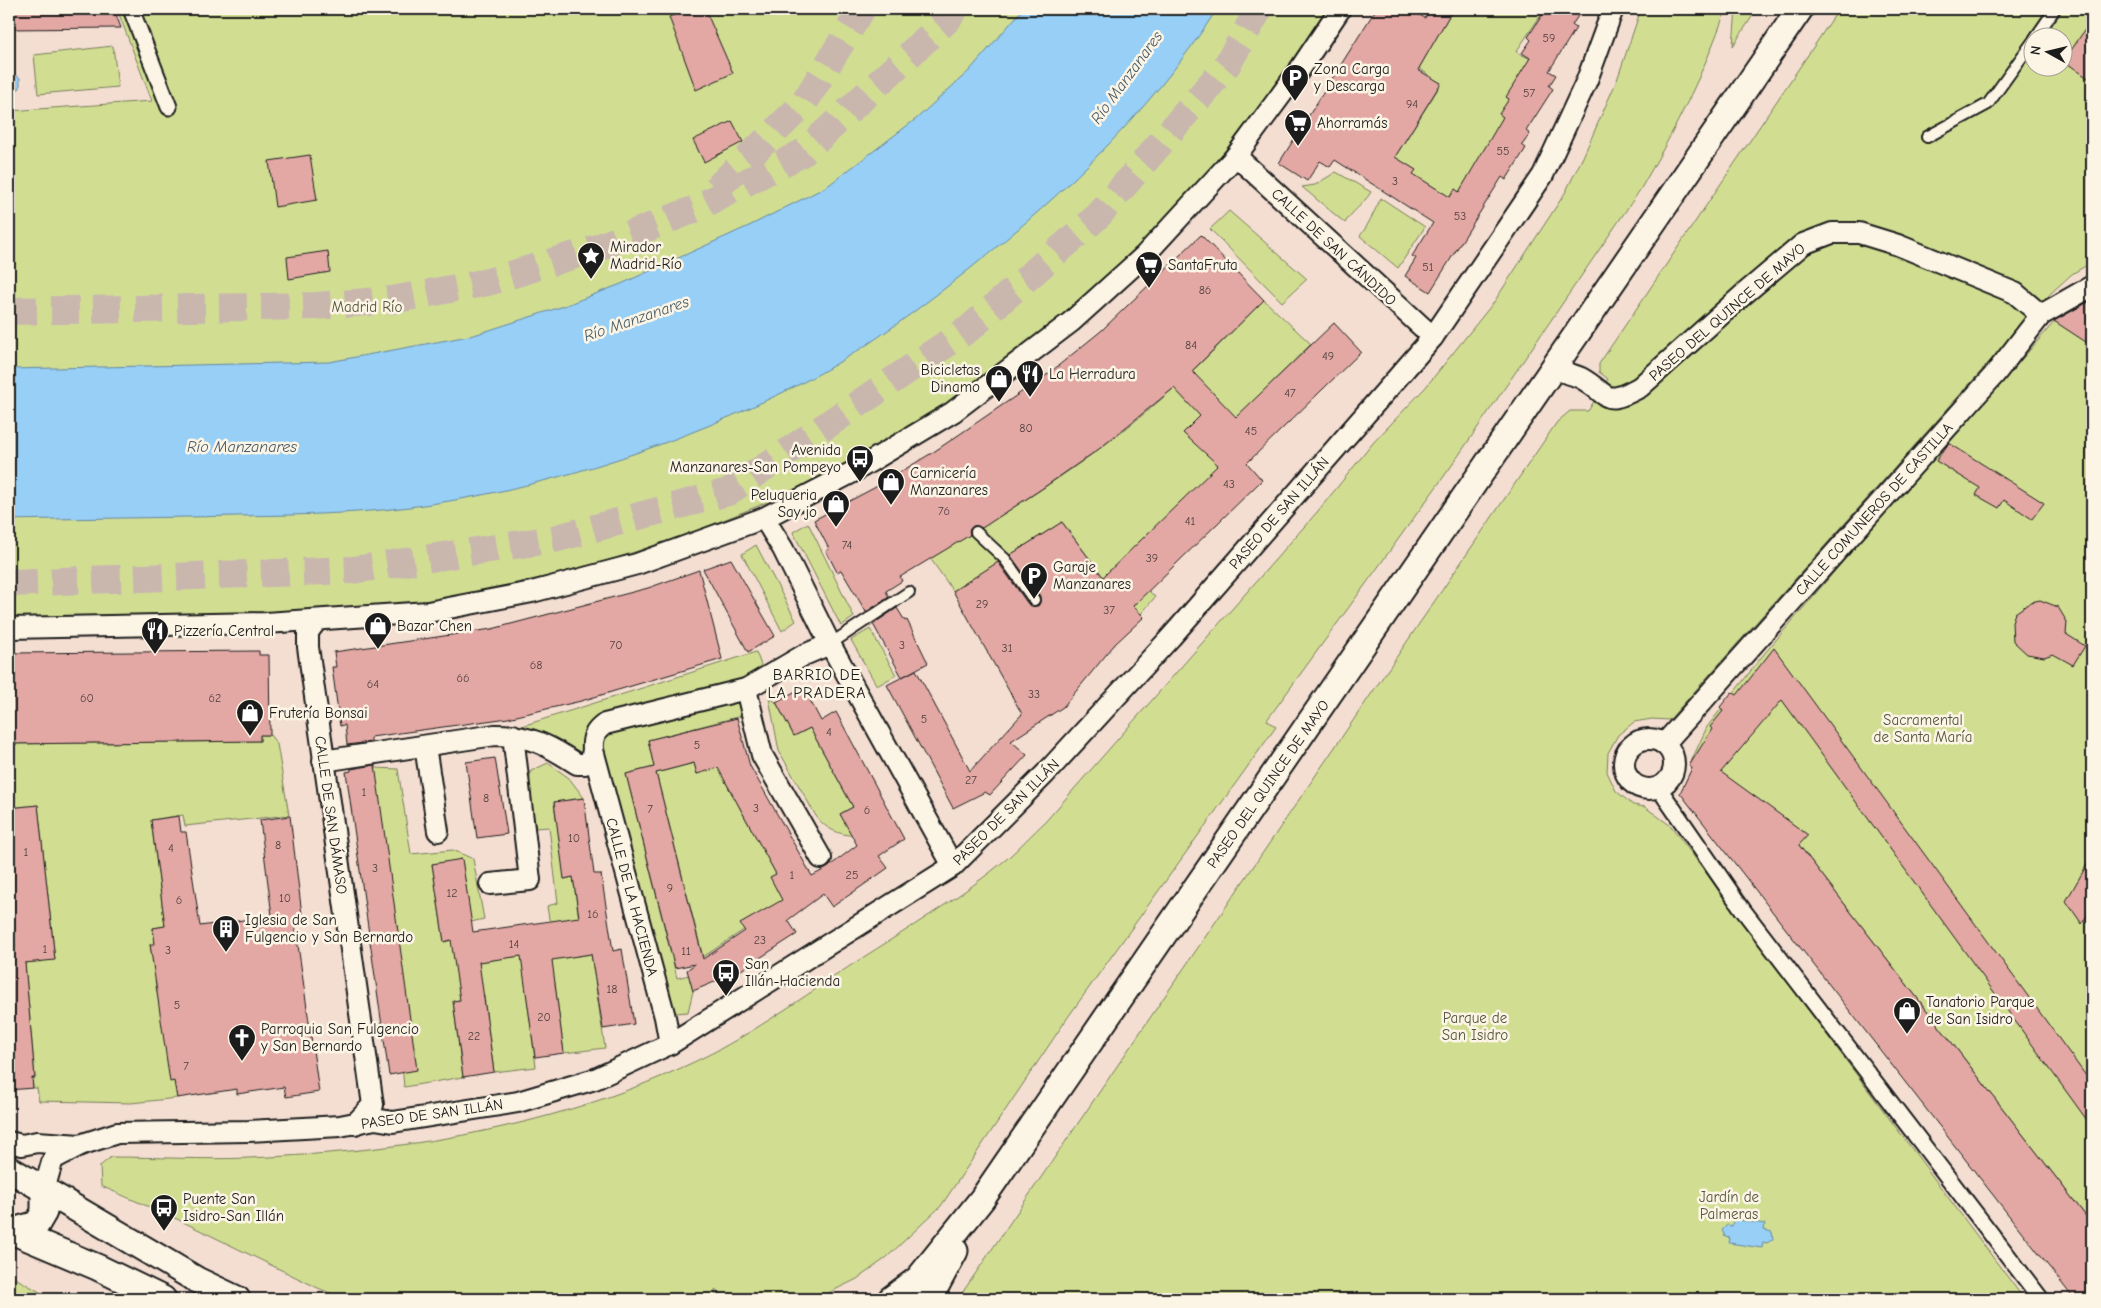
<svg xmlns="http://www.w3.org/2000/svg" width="2101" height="1308" font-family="'Comic Neue',sans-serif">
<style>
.green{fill:#d1de92;stroke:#767d57;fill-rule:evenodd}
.water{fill:#97cff6;stroke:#66879f}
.building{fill:#e3a8a4;stroke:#1c1c1c;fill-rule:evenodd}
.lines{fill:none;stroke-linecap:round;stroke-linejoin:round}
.motorway-tunnel{stroke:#c9b7ae;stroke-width:28;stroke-dasharray:28 14;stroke-linecap:butt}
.service-casing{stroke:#1c1c1c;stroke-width:14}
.pedestrian-casing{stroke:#1c1c1c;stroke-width:19}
.minor-casing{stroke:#1c1c1c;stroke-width:24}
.tertiary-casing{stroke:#1c1c1c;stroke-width:29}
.service{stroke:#fcf5e5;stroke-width:10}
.pedestrian{stroke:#fcf5e5;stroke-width:15}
.minor{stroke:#fcf5e5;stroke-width:20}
.tertiary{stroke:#fcf5e5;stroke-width:25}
.labels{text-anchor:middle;stroke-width:5;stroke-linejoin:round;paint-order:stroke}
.number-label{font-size:12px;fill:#4e3f3e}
.poi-label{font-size:15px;fill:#1c1c1c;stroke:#fcf5e5;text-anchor:start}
.street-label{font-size:15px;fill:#1c1c1c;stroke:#fcf5e5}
.park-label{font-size:15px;fill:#52563f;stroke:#fcf5e5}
.water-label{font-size:16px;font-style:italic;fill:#475b68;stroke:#fcf5e5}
.neighbourhood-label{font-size:16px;letter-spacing:1px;fill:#1c1c1c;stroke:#fcf5e5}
</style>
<rect width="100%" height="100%" fill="#f4ded2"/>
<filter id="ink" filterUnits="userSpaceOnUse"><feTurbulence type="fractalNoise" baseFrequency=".02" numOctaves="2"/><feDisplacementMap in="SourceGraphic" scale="10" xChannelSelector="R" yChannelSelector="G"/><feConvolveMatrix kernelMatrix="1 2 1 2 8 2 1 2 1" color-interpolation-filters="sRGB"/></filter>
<g filter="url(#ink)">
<g class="green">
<polygon points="117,9 1331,9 1259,109 1176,210 1060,324 966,392 880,445 780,497 694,532 590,567 439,600 278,615 9,619 9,111 152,101"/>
<polygon points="1453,9 1545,9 1516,52 1533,60 1500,114 1506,119 1459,192 1455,189 1449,197 1413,174 1415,170 1395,157 1441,84 1419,68"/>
<path d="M1641 9H1726C1704 73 1674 132 1640 190L1450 468 1267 720 1276 727 1068 1017 941 1206 886 1258 857 1279 816 1299H727L715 1289 716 1299H345L318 1288 177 1219 101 1186 100 1166 111 1157C157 1157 203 1160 249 1158 414 1151 575 1125 722 1048 768 1023 812 991 856 962 907 929 962 897 1009 857 1021 846 1033 833 1046 821L1318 511 1373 443 1425 388 1494 302 1565 193 1583 157 1617 80Z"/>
<polygon points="1736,9 1757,9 1733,46"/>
<path d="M1839 9H2092V262L2072 274 2051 293 1669 720 1652 719 1634 722 1618 735 1608 753 1607 772 1616 791 1633 805 1645 807 1671 826 2024 1299H958L1557 422 1570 411H1588L1608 379 1599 372V364ZM2034 38H2064V68H2034Z"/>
<polygon points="113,46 118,87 38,94 34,55"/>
<path d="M1336 172 1371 192C1362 206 1352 211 1345 223L1302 187 1315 185Z"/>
<path d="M1381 198 1425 227 1398 268 1360 236C1369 225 1374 211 1381 198Z"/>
<polygon points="1229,211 1307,279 1282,302 1210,229"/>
<polygon points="2092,298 2092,1224 1799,845 1689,766 1707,727 1764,654 1938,450 1949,443 2062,313"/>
<path d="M1264 300 1311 344 1219 435 1234 450 1120 562 1155 597 1141 614 1101 574 1062 522 953 591 930 558C1016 508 1101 454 1175 387 1206 359 1235 329 1264 300Z"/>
<polygon points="808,523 854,617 841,626 793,532"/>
<polygon points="756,545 796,621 782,631 742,554"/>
<polygon points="870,629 896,675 877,686 851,640"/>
<polygon points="756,652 761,665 760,673 743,682 620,712 583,756 519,727"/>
<polygon points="740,697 745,715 648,740 654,767 626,774 677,978 689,975 693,991 688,1012 676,1013 669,1008 601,762 601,737 608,729"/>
<path d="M769 698 776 702 794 736 810 728 853 807 840 814 846 824 857 818 859 836C841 835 827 831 816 816L779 751Z"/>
<polygon points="260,735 270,735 277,744 289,815 185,826 183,815 151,820 165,926 153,928 155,944 150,945 177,1098 131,1103 39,1101 37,1088 33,1088 32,1079 35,1078 25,963 55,959 38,805 9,808 9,744 260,741"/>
<polygon points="746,751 725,781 790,899 703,957 656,773 694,763 697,774"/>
<polygon points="548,763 569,778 584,798 554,802 565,879 573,877 584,955 591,954 605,1048 564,1053 554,977 525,981 536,1067 494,1072 484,996 453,1001 463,1077 404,1087 375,768 398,769 411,854 453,850 473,859 484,919 471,922 462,860 432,864 444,941 474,937 478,962 554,951 547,906 558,903 549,827 536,828 528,788 531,771"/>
<polygon points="9,891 14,941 9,941"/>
<polygon points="9,1278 17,1279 52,1299 9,1299"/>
</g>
<g class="water">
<path d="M1023 9H1217C1147 118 1050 207 948 286 901 322 852 358 798 385 684 442 557 485 431 504 367 514 302 515 237 516 161 518 85 518 9 520V369L329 362 474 335 564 306 621 284 751 225 826 187 916 119 969 71Z"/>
<polygon points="14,63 14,74 20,78 20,88 9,96 9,65"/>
<polygon points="1733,1219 1765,1224 1764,1230 1772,1232 1773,1239 1767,1243 1763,1242 1762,1248 1729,1243 1730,1238 1725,1237 1722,1230 1727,1225 1732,1226"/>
</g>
<g class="building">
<polygon points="9,9 114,9 121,28 9,29"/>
<polygon points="689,9 705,9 733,73 696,90 669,17"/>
<polygon points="1376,9 1409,9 1425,18 1430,9 1453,9 1418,70 1441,83 1395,157 1416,170 1413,174 1450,197 1455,189 1459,192 1503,117 1499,114 1509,99 1506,97 1530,58 1522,53 1531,40 1528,37 1546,9 1568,9 1578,16 1572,25 1576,28 1549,71 1556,75 1549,86 1553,89 1526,131 1530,134 1522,145 1526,148 1506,180 1502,177 1430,292 1405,276 1416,258 1412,256 1433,223 1335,160 1330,167 1320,161 1307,181 1279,163"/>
<polygon points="2092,19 2092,81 2064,61"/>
<polygon points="732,121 743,142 704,162 693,140"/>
<polygon points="310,155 317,200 275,207 269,161"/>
<polygon points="1201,235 1264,300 1192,371 1236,417 1334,323 1361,352 1247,463 1262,480 1133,606 1144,617 1115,644 1063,707 1011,741 1027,755 990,795 985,792 953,808 887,685 916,670 970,771 1022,714 953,591 998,562 1028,604 1038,606 1040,602 1040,596 1010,555 1062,522 1103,577 1218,465 1183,433 1200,416 1174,388 1099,449 1040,490 982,528 974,526 969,530 970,535 900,577 902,581 886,591 889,597 866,612 841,570 837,572 826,551 829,549 814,520 874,488 935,451 1048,374 1101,331"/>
<polygon points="328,251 330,272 289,279 287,257"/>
<polygon points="2092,300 2092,346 2054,321"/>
<polygon points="1949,443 2044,503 2032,519 2004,500 1999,508 1976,495 1980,488 1936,461"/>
<polygon points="731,559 775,636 748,652 703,569"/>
<polygon points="699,570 722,659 581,701 508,718 371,737 371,742 347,745 345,725 340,726 332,667 336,667 334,652 492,629 648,588"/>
<polygon points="2040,600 2058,607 2067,622 2066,634 2085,646 2073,665 2053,654 2044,657 2027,654 2013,641 2012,622 2015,613 2031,602"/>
<polygon points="897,608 905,621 907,620 928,663 902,677 873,624"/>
<polygon points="1774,648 2092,1084 2092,1127 1782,700 1721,772 1808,835 1799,845 2092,1224 2092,1299 2074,1299 1680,793 1692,768 1689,766 1712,729 1710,727 1723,711 1720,707 1732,692 1737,695"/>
<polygon points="259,651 259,655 269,655 270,735 260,735 260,741 9,744 9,653"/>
<path d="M803 687 821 721 836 712 904 839 879 856 888 868 832 907 823 894 788 920 797 934 738 972 693 991 687 970 695 964 675 968 626 774 654 767 648 740 737 718 750 766 812 876 827 868 857 845 840 814 853 807 810 728 794 736 776 702ZM694 763 697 774 718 768 776 874 770 877 782 900 740 924 745 931 703 959 656 773Z"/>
<polygon points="495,758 507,834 477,838 466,762"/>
<polygon points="375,765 417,1070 389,1075 346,772 351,771 351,769"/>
<polygon points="584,798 594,874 601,874 613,951 622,949 634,1024 603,1029 591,954 552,960 564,1053 535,1057 521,956 479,962 494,1072 463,1077 453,1001 460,1000 451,940 444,942 432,864 462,859 473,932 579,917 573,877 564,879 554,802"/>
<polygon points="38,805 55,960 25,963 35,1078 32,1078 33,1088 9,1090 9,948 15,947 9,891 9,808"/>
<polygon points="179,816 181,832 186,832 200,926 272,916 260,820 290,816 303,923 295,924 319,1092 286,1097 284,1087 237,1094 237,1089 177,1098 174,1081 170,1082 150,944 155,944 153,928 165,926 151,820"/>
<polygon points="2092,856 2092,907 2082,924 2066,901"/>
</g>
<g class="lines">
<g class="motorway-tunnel">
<polyline points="716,189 804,103 862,9"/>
<polyline points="9,311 316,306 392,300 488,282 597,248 695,209 804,152 948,19 955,9"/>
<polyline points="9,583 353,570 554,539 728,492 970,328 1098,216 1227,65 1259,9"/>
</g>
<defs>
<g id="service">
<polyline points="2035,38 2055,9"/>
<polyline points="1927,137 1988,104 2034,40"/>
<polyline points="976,532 1005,559 1034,600"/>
<polyline points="830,644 909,592"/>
</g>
<g id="pedestrian">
<polyline points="131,9 169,107"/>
<polyline points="1658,787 1743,910 2041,1299"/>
</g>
<g id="minor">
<polyline points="1236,156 1433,337"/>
<path d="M1554 369C1562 372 1573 374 1581 378 1610 394 1602 408 1640 387L1744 294 1803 244 1832 233H1859L1898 245 2015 293 2041 315"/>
<polyline points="764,518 783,549 830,644 953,866"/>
<polyline points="317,620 308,632 308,647 373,1105 355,1124"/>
<polyline points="9,628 266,623 428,612 532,592 637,564 764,518 853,472 953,412 1071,322 1144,256 1236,156 1298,72 1340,9"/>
<polyline points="746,689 762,755 821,858"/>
<circle cx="1649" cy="764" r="25"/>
<polyline points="1664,744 1995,374 2041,315 2092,286"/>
<polyline points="425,746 438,831"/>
<path d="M323 761 495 735C530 735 548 745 577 764H585L591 760 593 750"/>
<polyline points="490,884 530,880 513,735"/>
<path d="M670 1044 665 1017 593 750C592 737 595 731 605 724L746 689 804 655 830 644"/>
<polyline points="9,1142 22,1145 37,1142 80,1145"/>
<polyline points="44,1190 53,1159 80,1145 117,1133 249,1131 340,1126 375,1119 393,1122 518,1102 595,1079 670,1044 953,866 1045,774 1171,637 1433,337 1543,175 1587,80 1613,9"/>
</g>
<g id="tertiary">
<polyline points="9,1169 197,1280 237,1299"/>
<polyline points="9,1230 97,1267 163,1299"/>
<polyline points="13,1231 37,1224 44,1212 44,1190"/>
<polyline points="891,1299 918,1279 982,1199 1800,9"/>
<polyline points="929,1299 955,1251"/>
</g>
</defs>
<use href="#service" class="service-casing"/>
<use href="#pedestrian" class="pedestrian-casing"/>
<use href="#minor" class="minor-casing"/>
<use href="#tertiary" class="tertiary-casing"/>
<use href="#service" class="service"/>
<use href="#pedestrian" class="pedestrian"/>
<use href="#minor" class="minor"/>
<use href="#tertiary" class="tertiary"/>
</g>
</g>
<defs>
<symbol id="parking-pin" viewBox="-11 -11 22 30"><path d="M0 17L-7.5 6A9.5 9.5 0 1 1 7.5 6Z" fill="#1c1c1c" stroke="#fcf5e5"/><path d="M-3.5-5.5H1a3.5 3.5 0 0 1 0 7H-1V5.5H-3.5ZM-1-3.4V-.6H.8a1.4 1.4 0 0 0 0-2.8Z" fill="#fff"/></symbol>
<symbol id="supermarket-pin" viewBox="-11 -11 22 30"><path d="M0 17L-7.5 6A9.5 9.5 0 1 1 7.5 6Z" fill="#1c1c1c" stroke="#fcf5e5"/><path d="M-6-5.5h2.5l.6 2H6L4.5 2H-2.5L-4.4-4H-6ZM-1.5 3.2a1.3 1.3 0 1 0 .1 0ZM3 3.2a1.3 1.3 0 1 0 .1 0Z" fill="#fff"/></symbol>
<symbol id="sight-pin" viewBox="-11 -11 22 30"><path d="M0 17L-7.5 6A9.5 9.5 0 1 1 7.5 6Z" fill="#1c1c1c" stroke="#fcf5e5"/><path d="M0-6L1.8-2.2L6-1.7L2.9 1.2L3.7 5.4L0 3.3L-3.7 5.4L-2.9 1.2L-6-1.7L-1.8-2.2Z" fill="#fff"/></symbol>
<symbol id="restaurant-pin" viewBox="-11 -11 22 30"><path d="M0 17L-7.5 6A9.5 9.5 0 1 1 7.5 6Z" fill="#1c1c1c" stroke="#fcf5e5"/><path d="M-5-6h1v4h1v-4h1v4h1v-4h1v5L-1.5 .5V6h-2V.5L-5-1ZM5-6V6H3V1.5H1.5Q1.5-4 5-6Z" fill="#fff"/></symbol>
<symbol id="shop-pin" viewBox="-11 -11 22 30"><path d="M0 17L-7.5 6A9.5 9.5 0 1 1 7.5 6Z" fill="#1c1c1c" stroke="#fcf5e5"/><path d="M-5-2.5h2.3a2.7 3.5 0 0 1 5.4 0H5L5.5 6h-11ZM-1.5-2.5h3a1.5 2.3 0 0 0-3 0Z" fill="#fff"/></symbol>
<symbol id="bus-pin" viewBox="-11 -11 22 30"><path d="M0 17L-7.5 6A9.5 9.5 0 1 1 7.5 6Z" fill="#1c1c1c" stroke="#fcf5e5"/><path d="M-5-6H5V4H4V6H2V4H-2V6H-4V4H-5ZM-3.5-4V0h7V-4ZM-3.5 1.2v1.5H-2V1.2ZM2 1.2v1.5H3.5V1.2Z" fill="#fff"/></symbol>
<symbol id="building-pin" viewBox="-11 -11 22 30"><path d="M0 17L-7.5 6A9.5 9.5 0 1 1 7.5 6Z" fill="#1c1c1c" stroke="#fcf5e5"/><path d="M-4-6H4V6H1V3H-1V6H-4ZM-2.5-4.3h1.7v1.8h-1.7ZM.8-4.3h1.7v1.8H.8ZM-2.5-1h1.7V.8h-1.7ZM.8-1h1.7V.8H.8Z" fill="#fff"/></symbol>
<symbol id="church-pin" viewBox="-11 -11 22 30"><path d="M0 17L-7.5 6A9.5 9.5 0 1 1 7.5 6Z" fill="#1c1c1c" stroke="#fcf5e5"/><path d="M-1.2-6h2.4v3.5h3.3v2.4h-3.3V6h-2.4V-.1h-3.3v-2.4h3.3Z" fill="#fff"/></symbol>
</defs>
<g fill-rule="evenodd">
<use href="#parking-pin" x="1279" y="62" width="32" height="43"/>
<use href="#supermarket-pin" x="1282" y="107" width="32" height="43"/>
<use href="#sight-pin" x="575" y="240" width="32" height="43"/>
<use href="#supermarket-pin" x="1133" y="249" width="32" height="43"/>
<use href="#restaurant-pin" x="1014" y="358" width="32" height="43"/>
<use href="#shop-pin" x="983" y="363" width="32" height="43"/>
<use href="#bus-pin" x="844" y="443" width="32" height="43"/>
<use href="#shop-pin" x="875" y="466" width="32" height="43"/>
<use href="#shop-pin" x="820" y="488" width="32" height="43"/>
<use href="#parking-pin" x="1018" y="560" width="32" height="43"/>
<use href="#shop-pin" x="362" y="610" width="32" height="43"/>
<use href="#restaurant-pin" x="139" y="615" width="32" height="43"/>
<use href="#shop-pin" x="234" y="697" width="32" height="43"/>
<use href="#building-pin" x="210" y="913" width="32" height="43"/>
<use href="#bus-pin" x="710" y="957" width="32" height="43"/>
<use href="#shop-pin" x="1891" y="995" width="32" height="43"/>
<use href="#church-pin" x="226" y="1022" width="32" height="43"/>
<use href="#bus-pin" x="148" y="1192" width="32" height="43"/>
</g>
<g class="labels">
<g class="number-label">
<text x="1549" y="42">59</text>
<text x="1529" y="97">57</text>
<text x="1412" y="108">94</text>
<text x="1503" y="155">55</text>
<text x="1395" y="185">3</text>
<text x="1460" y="220">53</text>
<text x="1428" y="271">51</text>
<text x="1205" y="294">86</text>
<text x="1191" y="349">84</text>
<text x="1328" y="360">49</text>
<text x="1290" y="397">47</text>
<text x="1026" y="432">80</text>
<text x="1251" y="435">45</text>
<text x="1229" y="488">43</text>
<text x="944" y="515">76</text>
<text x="1190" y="525">41</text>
<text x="847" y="549">74</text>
<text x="1152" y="562">39</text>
<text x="982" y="608">29</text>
<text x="1109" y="614">37</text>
<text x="616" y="649">70</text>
<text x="902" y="649">3</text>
<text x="1007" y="652">31</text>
<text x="536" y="669">68</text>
<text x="463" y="682">66</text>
<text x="373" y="688">64</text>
<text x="1034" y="698">33</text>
<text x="87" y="702">60</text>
<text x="215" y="702">62</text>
<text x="924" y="723">5</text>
<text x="829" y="736">4</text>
<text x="697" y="749">5</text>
<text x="971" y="784">27</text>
<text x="364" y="796">1</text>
<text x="486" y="802">8</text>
<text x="756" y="812">3</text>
<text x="650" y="813">7</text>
<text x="867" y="814">6</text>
<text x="574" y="842">10</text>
<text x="278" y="849">8</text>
<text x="171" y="852">4</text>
<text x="26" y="856">1</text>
<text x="375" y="872">3</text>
<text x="792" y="879">1</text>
<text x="852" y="879">25</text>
<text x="670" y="892">9</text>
<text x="452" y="897">12</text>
<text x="285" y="902">10</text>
<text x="179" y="904">6</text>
<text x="593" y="918">16</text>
<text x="760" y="944">23</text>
<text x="514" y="948">14</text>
<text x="45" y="953">1</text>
<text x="168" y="954">3</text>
<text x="686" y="955">11</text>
<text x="612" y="993">18</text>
<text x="177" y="1009">5</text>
<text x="544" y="1021">20</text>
<text x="474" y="1040">22</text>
<text x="186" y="1070">7</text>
</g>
<g class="poi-label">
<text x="1314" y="74">Zona Carga<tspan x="1314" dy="17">y Descarga</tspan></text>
<text x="1317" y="128">Ahorramás</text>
<text x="610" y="252">Mirador<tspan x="610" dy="17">Madrid-Río</tspan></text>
<text x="1168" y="270">SantaFruta</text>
<text x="980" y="375" text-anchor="end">Bicicletas<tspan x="980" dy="17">Dinamo</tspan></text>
<text x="1049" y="379">La Herradura</text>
<text x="841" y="455" text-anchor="end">Avenida<tspan x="841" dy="17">Manzanares-San Pompeyo</tspan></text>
<text x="910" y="478">Carnicería<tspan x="910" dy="17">Manzanares</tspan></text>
<text x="817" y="500" text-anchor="end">Peluqueria<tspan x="817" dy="17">Say jo</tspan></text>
<text x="1053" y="572">Garaje<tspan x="1053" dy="17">Manzanares</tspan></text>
<text x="397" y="631">Bazar Chen</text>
<text x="174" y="636">Pizzería Central</text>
<text x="269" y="718">Frutería Bonsai</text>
<text x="245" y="925">Iglesia de San<tspan x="245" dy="17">Fulgencio y San Bernardo</tspan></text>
<text x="745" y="969">San<tspan x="745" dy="17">Illán-Hacienda</tspan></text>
<text x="1926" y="1007">Tanatorio Parque<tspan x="1926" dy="17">de San Isidro</tspan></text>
<text x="261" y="1034">Parroquia San Fulgencio<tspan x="261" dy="17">y San Bernardo</tspan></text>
<text x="183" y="1204">Puente San<tspan x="183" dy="17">Isidro-San Illán</tspan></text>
</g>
<g class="street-label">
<text transform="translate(1334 247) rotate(43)" y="5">CALLE DE SAN CÁNDIDO</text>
<text transform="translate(1727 312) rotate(-41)" y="5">PASEO DEL QUINCE DE MAYO</text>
<text transform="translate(1874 509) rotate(-48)" y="5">CALLE COMUNEROS DE CASTILLA</text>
<text transform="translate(1279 513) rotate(-49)" y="5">PASEO DE SAN ILLÁN</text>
<text transform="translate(1268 784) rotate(-55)" y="5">PASEO DEL QUINCE DE MAYO</text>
<text transform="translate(1006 812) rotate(-45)" y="5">PASEO DE SAN ILLÁN</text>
<text transform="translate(331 815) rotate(82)" y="5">CALLE DE SAN DÁMASO</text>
<text transform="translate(632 897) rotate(75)" y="5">CALLE DE LA HACIENDA</text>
<text transform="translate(432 1114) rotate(-8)" y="5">PASEO DE SAN ILLÁN</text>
</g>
<g class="park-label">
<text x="367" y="312">Madrid Río</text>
<text x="1923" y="725">Sacramental<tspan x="1923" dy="17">de Santa María</tspan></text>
<text x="1475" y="1023">Parque de<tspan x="1475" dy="17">San Isidro</tspan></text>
<text x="1729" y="1202">Jardín de<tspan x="1729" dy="17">Palmeras</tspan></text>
</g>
<g class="water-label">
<text transform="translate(1126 77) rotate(-54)" y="6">Río Manzanares</text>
<text transform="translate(636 318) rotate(-19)" y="6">Río Manzanares</text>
<text x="242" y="452">Río Manzanares</text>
</g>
<g class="neighbourhood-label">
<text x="817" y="680">BARRIO DE<tspan x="817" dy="18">LA PRADERA</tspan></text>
</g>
</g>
<rect width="2101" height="1308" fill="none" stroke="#fcf5e5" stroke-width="30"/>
<rect x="15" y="15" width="2071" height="1278" fill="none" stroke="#1c1c1c" stroke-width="2" filter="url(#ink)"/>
<g transform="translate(2048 52) rotate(278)"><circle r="24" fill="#fcf5e5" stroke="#a29e95"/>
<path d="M0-4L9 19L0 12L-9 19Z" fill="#1c1c1c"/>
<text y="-8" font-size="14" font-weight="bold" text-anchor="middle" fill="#1c1c1c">N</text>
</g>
</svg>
